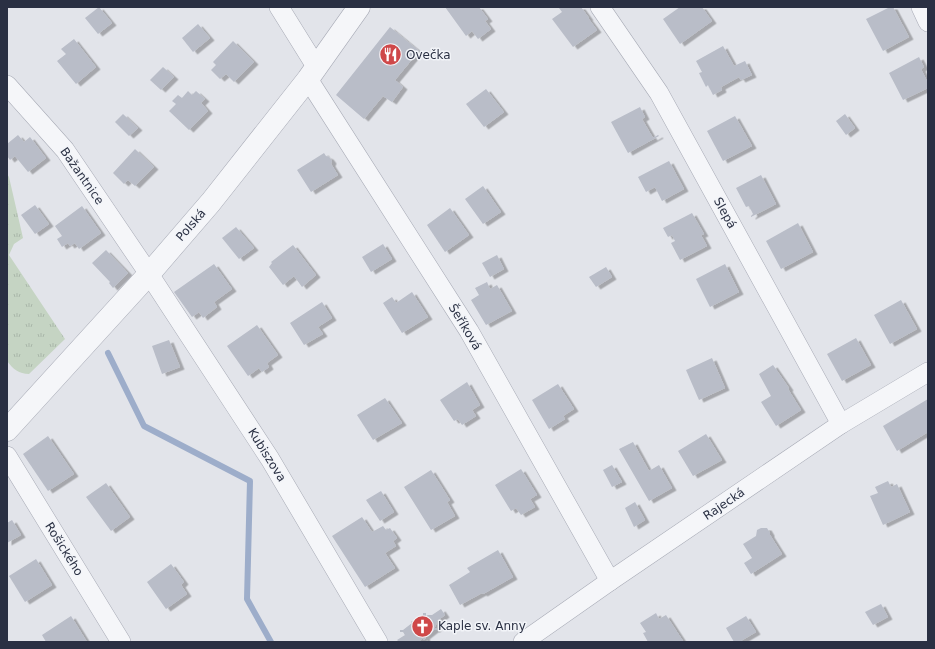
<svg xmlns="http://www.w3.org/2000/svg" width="935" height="649" font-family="'DejaVu Sans',sans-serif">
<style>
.grass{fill:url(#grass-tufts)}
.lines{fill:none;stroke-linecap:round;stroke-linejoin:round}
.stream{stroke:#9dadca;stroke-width:6}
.building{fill:#b9bdc8;filter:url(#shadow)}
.minor-casing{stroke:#a7aab5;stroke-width:20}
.tertiary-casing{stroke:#a7aab5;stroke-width:23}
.minor{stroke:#f5f6f9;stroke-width:19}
.tertiary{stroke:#f5f6f9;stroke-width:22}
.labels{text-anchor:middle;stroke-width:3;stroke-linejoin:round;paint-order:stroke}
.poi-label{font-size:12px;fill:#2a3043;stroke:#f2f4f8;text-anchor:start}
.street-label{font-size:12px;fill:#2a3043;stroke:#f2f4f8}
</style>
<defs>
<pattern id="grass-tufts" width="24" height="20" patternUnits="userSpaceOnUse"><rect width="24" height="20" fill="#c5d4c3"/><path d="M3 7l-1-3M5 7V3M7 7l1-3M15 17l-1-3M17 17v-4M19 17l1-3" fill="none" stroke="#a9b6a9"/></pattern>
<filter id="shadow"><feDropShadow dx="4.5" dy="2.5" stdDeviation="0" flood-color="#0004"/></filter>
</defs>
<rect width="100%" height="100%" fill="#e2e4ea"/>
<path class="grass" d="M7 174 9 177 23 238 14 244 9 255 65 339 29 374C19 374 13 369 7 361Z"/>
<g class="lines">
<polyline class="stream" points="108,353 144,426 250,481 247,599 271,642"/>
</g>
<g class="building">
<polygon points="99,7 112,23 98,34 85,18"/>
<polygon points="445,7 479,7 488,19 485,21 491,29 478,39 472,31 466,36"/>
<polygon points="561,7 581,7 589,18 588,18 597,30 573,47 552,19 562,12 559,8"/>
<polygon points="680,7 702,7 712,21 680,44 663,19"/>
<polygon points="890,7 893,7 909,37 883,51 866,19"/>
<polygon points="198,24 210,38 193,52 182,38"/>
<polygon points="390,27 419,51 395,80 403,87 392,102 383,96 364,119 336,95"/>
<polygon points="74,39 96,67 76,84 57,61 66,54 61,49"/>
<polygon points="233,41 254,62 234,82 226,74 220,79 211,70 216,65 213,62"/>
<polygon points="723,46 734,66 745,61 752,75 741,80 739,77 721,87 722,90 713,95 708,85 706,87 699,73 702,72 696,61"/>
<polygon points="919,57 924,67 921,69 928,83 928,88 903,100 889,73"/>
<polygon points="163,67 174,77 161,90 150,80"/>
<polygon points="486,89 504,112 484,127 466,104"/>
<polygon points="188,91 192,95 196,91 205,99 201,103 208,111 189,130 169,111 176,104 172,101 178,95 182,98"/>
<polygon points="640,107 645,117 642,119 653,138 658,135 659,136 628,153 611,122"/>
<polygon points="123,114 138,128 129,136 115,122"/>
<polygon points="845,114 855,128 846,135 836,121"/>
<polygon points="735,116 752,146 723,161 707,131"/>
<polygon points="18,135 24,142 30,137 46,158 28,172 15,156 10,160 7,156 7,144"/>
<polygon points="135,149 154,167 135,186 128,180 124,184 113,173"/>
<polygon points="324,153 326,156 329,157 332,161 331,164 338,175 311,192 297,170"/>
<polygon points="669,161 684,189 662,201 655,187 646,192 638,177"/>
<polygon points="761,175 776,204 751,217 751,216 753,214 749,206 746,207 736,188"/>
<polygon points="483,186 501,212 483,224 465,199"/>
<polygon points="35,205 49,224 35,234 21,215"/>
<polygon points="82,206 101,233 79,249 75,243 70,246 68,243 62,247 57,239 62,236 55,226"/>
<polygon points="450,208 469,235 445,252 427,225"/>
<polygon points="692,213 704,234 701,235 707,246 680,260 671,243 675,241 672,235 668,237 663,228"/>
<polygon points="798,223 813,252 781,269 766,241"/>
<polygon points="236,227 254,248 239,259 222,238"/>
<polygon points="383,244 392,259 371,272 362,257"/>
<polygon points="293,245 316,275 302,287 294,276 283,285 269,267 272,263 271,262"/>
<polygon points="106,250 128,273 113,288 109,283 110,282 92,263"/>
<polygon points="497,255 504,269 490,277 482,263"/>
<polygon points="214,264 232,289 214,302 217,307 203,318 199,312 192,317 174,292"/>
<polygon points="725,264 739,292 710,307 696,279"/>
<polygon points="606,267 612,277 596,287 589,277"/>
<polygon points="487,282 490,289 497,285 512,311 486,325 471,300 479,295 475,288"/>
<polygon points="412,292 428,317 402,333 383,303 392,297 396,303"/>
<polygon points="901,300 917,329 890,344 874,315"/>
<polygon points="322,302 332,318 318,327 323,334 304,345 290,323"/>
<polygon points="257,325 278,355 267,363 269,367 262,372 259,368 248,376 227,346"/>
<polygon points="856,338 871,365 842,381 827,354"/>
<polygon points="169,340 180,367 162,374 152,346"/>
<polygon points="712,358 725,388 699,400 686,370"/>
<polygon points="773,365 789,388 788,389 801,410 776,426 761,402 771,396 759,374"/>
<polygon points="467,382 480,405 472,410 476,416 462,425 458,419 454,421 440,400"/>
<polygon points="558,384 574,409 563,416 565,419 549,429 532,400"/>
<polygon points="385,398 402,423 373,440 357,415"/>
<polygon points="928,399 928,432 897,451 883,426"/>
<polygon points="706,434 722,460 693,476 678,451"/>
<polygon points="48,436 74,474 48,491 23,454"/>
<polygon points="633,442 649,471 659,465 672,488 649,501 619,449"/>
<polygon points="612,465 622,482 612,487 603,470"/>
<polygon points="521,469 537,495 530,499 535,507 521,515 516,508 511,511 495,485"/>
<polygon points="431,470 450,500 447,502 455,516 431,530 404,487"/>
<polygon points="888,481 891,487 897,484 910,512 883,525 870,496 878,493 875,487"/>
<polygon points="106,483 130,517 111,531 86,497"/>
<polygon points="381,491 394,512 380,521 366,500"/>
<polygon points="635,502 645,520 634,527 625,508"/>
<polygon points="362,517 372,532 383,526 386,530 390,528 397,538 393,541 396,546 385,553 395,568 365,587 332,536"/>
<polygon points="12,520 21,535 7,543 7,523"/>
<polygon points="761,528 767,528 770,533 770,535 782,554 751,574 744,563 752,558 743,544 756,536 757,530"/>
<polygon points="498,550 513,577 483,594 482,593 460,605 449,585 470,572 467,568"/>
<polygon points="36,559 52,585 25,602 9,576"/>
<polygon points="171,564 184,582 181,585 187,594 166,609 147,582"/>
<polygon points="881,604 888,617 873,625 865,612"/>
<polygon points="441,609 445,615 437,621 436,625 434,628 437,628 436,630 434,630 425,637 426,638 424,640 423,638 418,642 399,642 397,640 405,635 403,632 400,632 400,630 403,630 412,623 411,622 412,621 413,622 423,615 423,613 426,613 426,616 428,615 432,615"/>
<polygon points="656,613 659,619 666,615 683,641 681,642 648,642 643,633 646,632 640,623"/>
<polygon points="71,616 87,642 46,642 42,635"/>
<polygon points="746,616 756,632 739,642 734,642 726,628"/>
</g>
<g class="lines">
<defs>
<g id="minor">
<polyline points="279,7 317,68"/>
<polyline points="600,7 659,93 841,424"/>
<polyline points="921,7 928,22"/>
<polyline points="308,79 469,331 610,581"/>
<polyline points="7,85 65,150 149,274 270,459 378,642"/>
<polyline points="7,456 121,642"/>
<polyline points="523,642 610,581 841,424 928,372"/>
</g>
<polyline id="tertiary" points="7,430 149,274 211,202 308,79 359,7"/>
</defs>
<use href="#minor" class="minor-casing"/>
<use href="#tertiary" class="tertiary-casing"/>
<use href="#minor" class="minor"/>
<use href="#tertiary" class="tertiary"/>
</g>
<defs>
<symbol id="restaurant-disc" viewBox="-11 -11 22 22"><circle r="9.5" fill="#cf4849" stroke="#f2f4f8"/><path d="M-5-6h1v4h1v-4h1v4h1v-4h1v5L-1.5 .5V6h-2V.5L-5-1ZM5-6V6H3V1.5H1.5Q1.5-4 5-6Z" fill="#fff"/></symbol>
<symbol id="church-disc" viewBox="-11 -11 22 22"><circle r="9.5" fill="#cf4849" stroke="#f2f4f8"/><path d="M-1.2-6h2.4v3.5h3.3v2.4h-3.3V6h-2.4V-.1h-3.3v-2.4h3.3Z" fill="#fff"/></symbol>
</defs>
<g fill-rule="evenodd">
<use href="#restaurant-disc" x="378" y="42" width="25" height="25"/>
<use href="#church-disc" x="410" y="614" width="25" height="25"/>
</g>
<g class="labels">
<g class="poi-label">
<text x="406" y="59">Ovečka</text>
<text x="438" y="630">Kaple sv. Anny</text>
</g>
<g class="street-label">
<text transform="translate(82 176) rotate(55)" y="4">Bažantnice</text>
<text transform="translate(725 213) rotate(61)" y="4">Slepá</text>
<text transform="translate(191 225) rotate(-49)" y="4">Polská</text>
<text transform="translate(465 327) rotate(59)" y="4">Šeříková</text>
<text transform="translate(267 455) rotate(58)" y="4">Kubiszova</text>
<text transform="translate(724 504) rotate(-34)" y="4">Rajecká</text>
<text transform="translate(64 549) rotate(58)" y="4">Rošického</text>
</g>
</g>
<rect width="935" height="649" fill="none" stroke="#2a3043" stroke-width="16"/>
</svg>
